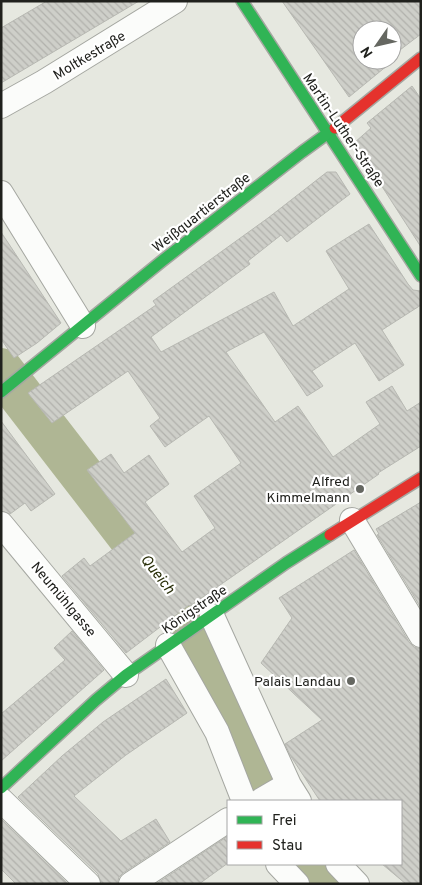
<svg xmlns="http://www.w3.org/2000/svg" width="422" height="885" font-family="Overpass,sans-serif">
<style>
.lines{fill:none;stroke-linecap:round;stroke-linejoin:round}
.river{stroke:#afb694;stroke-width:44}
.building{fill:url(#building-back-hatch);stroke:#b7b8b2}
.street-casing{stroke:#a5a7a1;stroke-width:26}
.fast-casing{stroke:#a5a7a1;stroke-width:14}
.jam-casing{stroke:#a5a7a1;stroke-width:14}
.street{stroke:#fbfcfa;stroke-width:24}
.fast{stroke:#30b455;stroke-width:11}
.jam{stroke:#e5322d;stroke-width:11}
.poi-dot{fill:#656761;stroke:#fff;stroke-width:2}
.labels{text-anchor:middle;stroke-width:4.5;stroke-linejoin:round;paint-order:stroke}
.street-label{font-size:14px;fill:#20211d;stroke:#fff}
.poi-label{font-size:14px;fill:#20211d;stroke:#fff;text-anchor:end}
.water-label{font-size:15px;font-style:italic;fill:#2a300a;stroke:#fff}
</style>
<defs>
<pattern id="building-back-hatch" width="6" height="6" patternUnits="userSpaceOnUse" patternTransform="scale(1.25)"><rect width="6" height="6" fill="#cecfc9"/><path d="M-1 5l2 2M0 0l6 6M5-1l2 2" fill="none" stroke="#b1b1ac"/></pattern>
</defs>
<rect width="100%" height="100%" fill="#e6e8e0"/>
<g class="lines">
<g class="river">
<polyline points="1,370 184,607 219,669 276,801"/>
<polyline points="319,864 337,884"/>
</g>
</g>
<g class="building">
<polygon points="47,1 139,1 1,83 1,28"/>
<polygon points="282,1 421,1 421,34 392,56 392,30 362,30 362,60 392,60 392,58 394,60 349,97"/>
<polygon points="412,86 421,99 421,247 354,143 371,128 367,123"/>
<polygon points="327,172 336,172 350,194 287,242 281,235 248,261 250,264 151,337 161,352 274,292 293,326 349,289 326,251 369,224 408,284 413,290 421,291 421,305 382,330 404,365 379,381 355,343 312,371 323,386 307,396 264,332 226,352 275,422 298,406 333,457 380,424 366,402 392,386 407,411 421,402 421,446 378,473 379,474 190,606 189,605 126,653 62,576 84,558 90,566 135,533 87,470 111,454 124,473 149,455 169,484 145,502 182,552 215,528 194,496 241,463 209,416 165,447 150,426 160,418 128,371 52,423 28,393 156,305 153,301 268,218"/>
<polygon points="1,232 61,323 37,343 14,358 1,339"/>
<polygon points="1,421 55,494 31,511 25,503 10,514 1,511"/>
<polygon points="421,502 421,608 377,535 379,534 376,529"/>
<polygon points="354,550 409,642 414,647 421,649 421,884 406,884 382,864 401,864 401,801 320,801 290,755 285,744 322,720 261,663 292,618 279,598"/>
<polygon points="72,631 104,670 1,761 1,714 65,660 54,648"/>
<polygon points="166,679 187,713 126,755 74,796 121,841 156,819 170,842 123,873 119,877 117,884 101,884 98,874 18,797 62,756 103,722"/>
<polygon points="1,819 68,884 16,884 1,869"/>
<polygon points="228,836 228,863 199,884 156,884"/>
</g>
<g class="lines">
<defs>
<g id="street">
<polyline points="1,106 44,82 175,1"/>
<polyline points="1,193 83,326"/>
<polyline points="352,520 421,635"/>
<polyline points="1,524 126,675"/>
<polyline points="212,616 289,785 299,801"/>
<polyline points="168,645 217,732 244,801"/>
<polyline points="1,800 88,884"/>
<polyline points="260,801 282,788"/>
<polyline points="278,864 297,884"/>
<polyline points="338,864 357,884"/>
<polyline points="131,884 228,820"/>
</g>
<g id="fast">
<path d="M242 1C301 93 362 184 421 276"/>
<polyline points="1,392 162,261 302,152 335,128"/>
<polyline points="1,788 96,700 126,675 286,563 330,535"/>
</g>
<g id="jam">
<polyline points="335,128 421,58"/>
<polyline points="330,535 421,478"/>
</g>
</defs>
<use href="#street" class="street-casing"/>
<use href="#fast" class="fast-casing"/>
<use href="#jam" class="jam-casing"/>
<use href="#street" class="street"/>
<use href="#fast" class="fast"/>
<use href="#jam" class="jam"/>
</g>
<g class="poi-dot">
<circle cx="360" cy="489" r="5"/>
<circle cx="351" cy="681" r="5"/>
</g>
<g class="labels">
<g class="street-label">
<text transform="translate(89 55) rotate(-31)" y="5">Moltkestraße</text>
<text transform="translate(344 130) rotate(56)" y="5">Martin-Luther-Straße</text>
<text transform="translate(201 212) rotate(-38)" y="5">Weißquartierstraße</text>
<text transform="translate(64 599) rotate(50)" y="5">Neumühlgasse</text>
<text transform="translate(194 609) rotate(-34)" y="5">Königstraße</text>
</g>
<g class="poi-label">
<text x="350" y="486">Alfred<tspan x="350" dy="16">Kimmelmann</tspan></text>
<text x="341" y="686">Palais Landau</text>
</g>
<g class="water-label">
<text transform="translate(158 574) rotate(52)" y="5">Queich</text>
</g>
</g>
<rect width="422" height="885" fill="none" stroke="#20211d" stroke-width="5"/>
<rect x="227" y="800" width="175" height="65" fill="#ffffff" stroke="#a6a6a5"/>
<rect x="237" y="816" width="25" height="8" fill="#30b455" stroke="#a6a6a5"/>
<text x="272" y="825" font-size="15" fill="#20211d">Frei</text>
<rect x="237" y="841" width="25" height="8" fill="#e5322d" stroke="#a6a6a5"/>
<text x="272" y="850" font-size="15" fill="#20211d">Stau</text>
<g transform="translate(377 45) rotate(236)"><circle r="24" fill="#ffffff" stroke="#a6a6a5"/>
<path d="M0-4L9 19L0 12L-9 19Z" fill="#656761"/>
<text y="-8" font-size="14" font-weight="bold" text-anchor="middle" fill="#20211d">N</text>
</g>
</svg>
